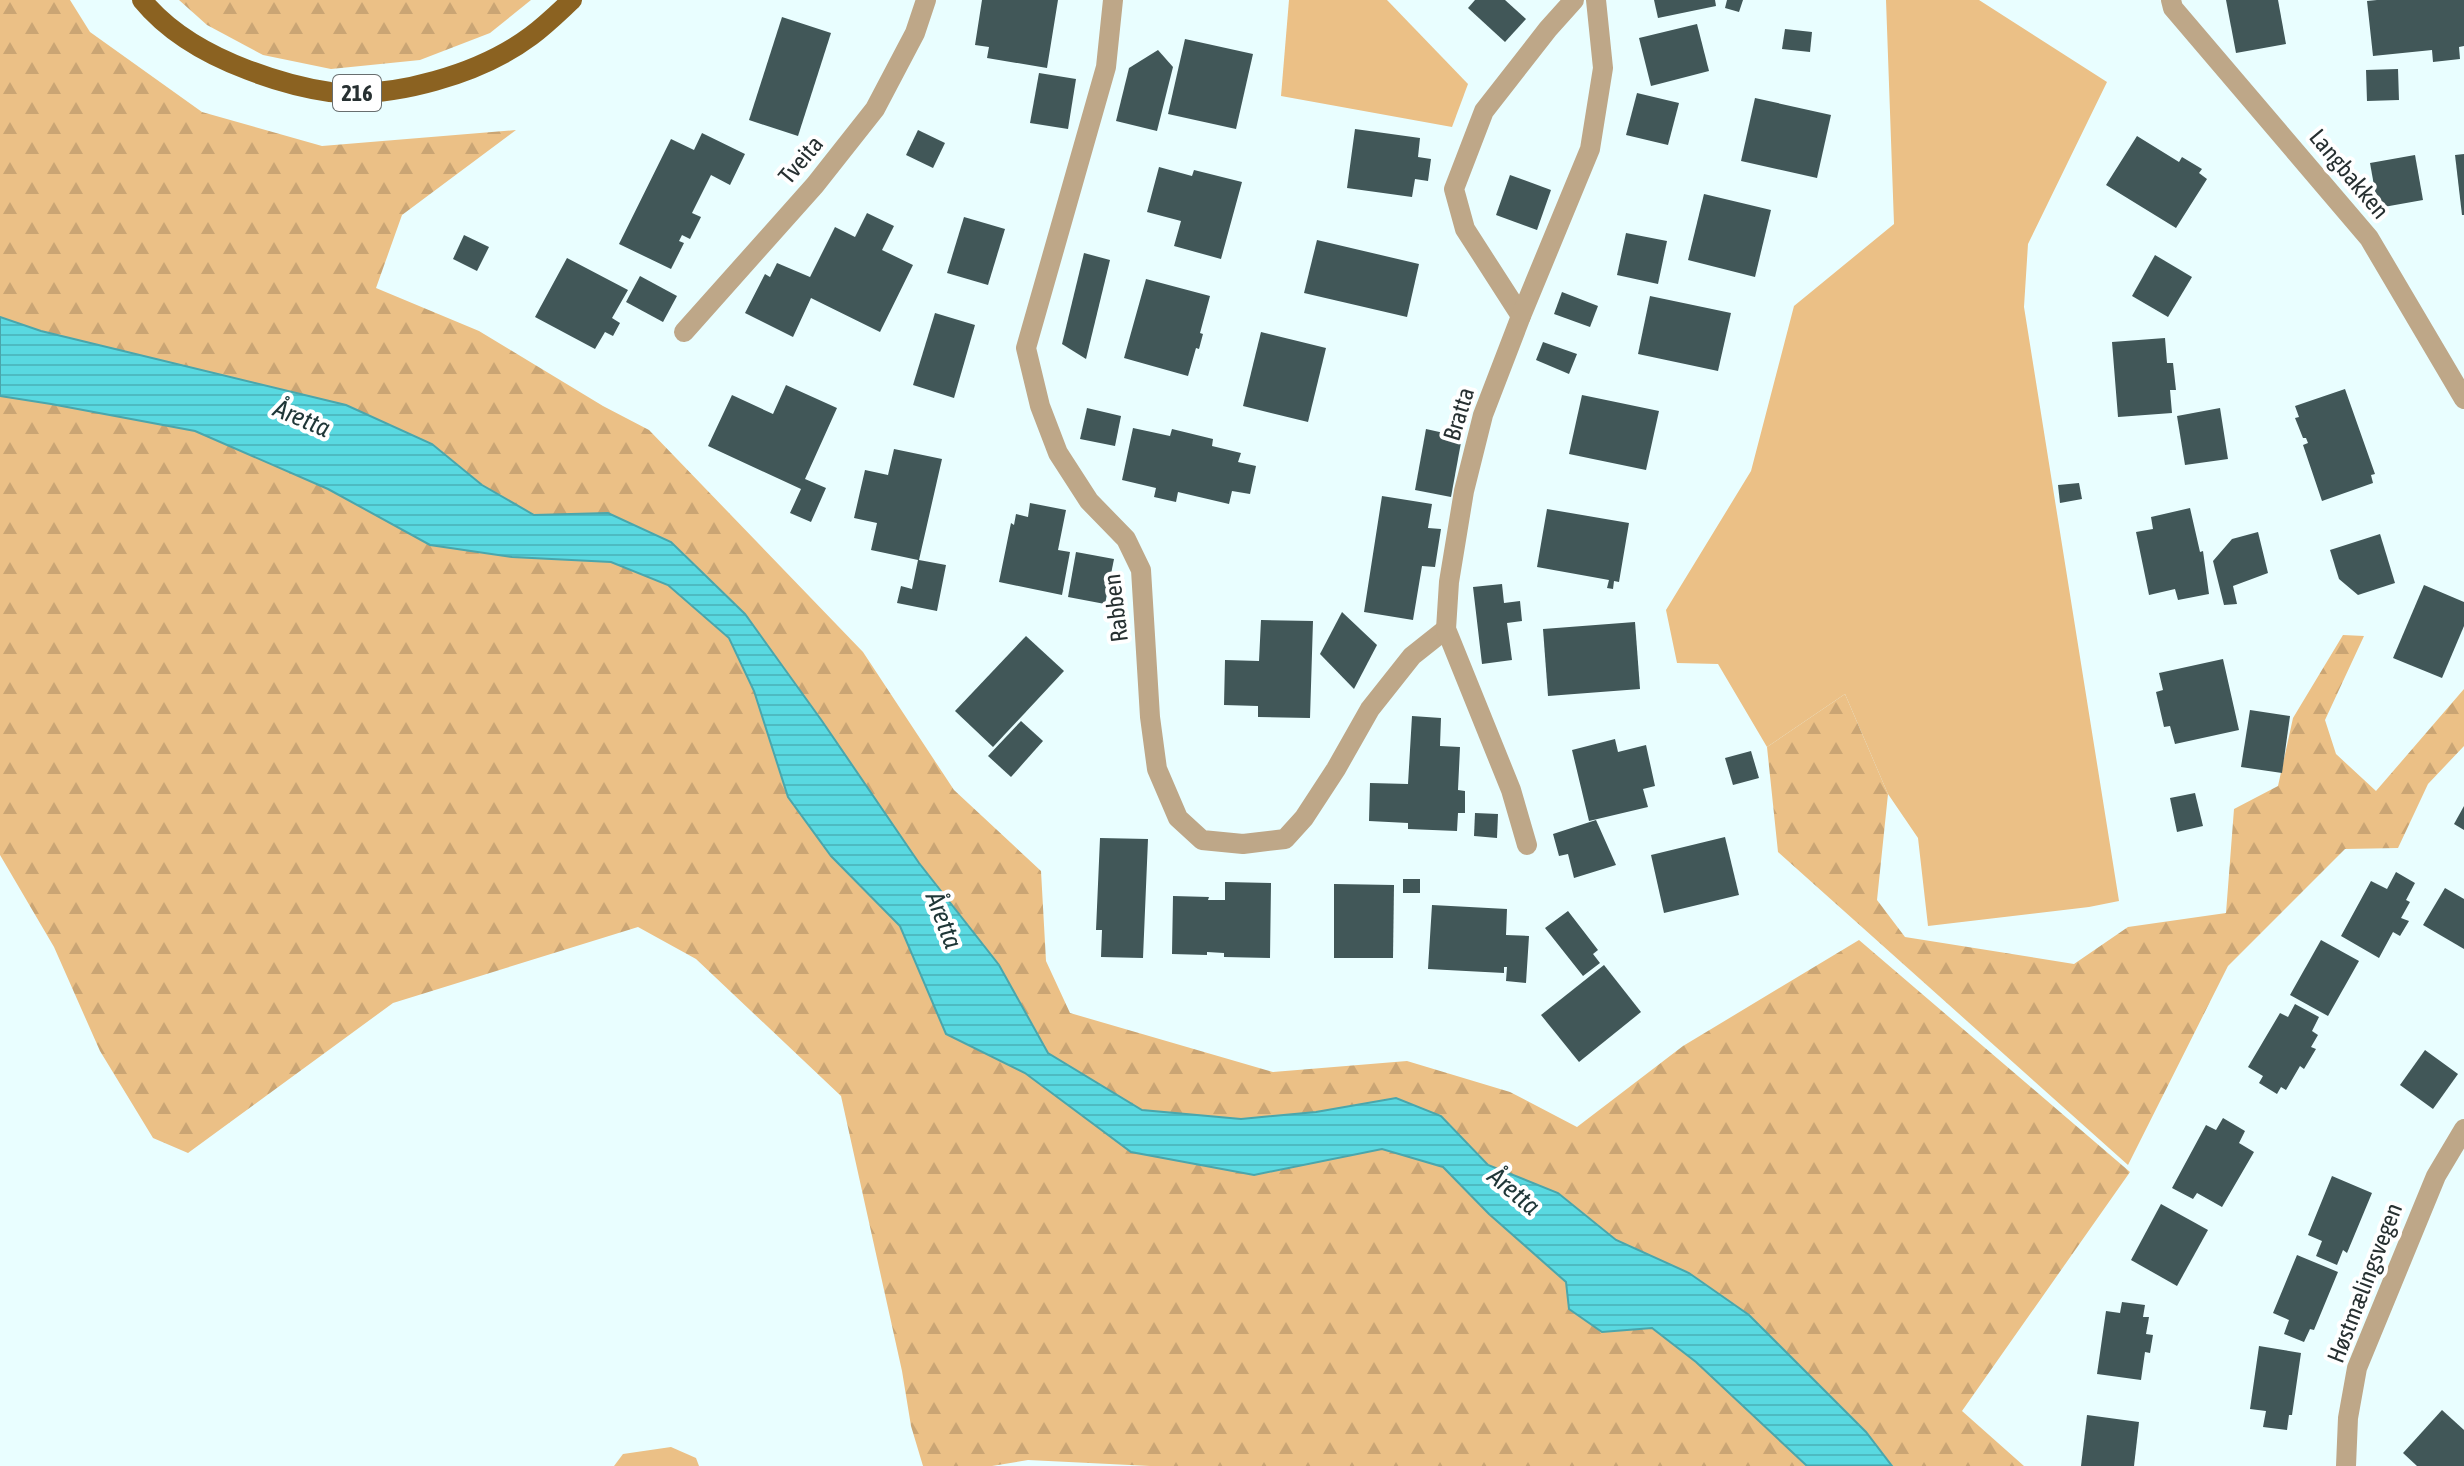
<svg xmlns="http://www.w3.org/2000/svg" width="2464" height="1466" font-family="'Asap Condensed',sans-serif">
<style>
.green{fill:#ebc086}
.forest{fill:url(#forest-firs)}
.water{fill:url(#water-rules);stroke:#4aa6ac;stroke-width:2}
.building{fill:#415758}
.lines{fill:none;stroke-linecap:round;stroke-linejoin:round}
.minor{stroke:#bea788;stroke-width:20}
.major{stroke:#8b6221;stroke-width:20}
.labels{text-anchor:middle;stroke-width:8;stroke-linejoin:round;paint-order:stroke}
.shield{fill:#fff;stroke:#686e6f;stroke-width:2}
.shield-label{font-size:22px;font-weight:bold;fill:#273031}
.street-label{font-size:24px;fill:#273031;stroke:#fff}
.water-label{font-size:26px;font-style:italic;fill:#1f3637;stroke:#fff}
</style>
<defs>
<pattern id="forest-firs" width="22" height="20" patternUnits="userSpaceOnUse" patternTransform="scale(2)"><rect width="22" height="20" fill="#ebc086"/><path d="M5 1l3.5 6h-7zM16 11l3.5 6h-7z" fill="#caa574"/></pattern>
<pattern id="water-rules" width="6" height="5" patternUnits="userSpaceOnUse" patternTransform="scale(2)"><rect width="6" height="5" fill="#59d9e1"/><path d="M0 2.5h6" fill="none" stroke="#4dbbc2"/></pattern>
</defs>
<rect width="100%" height="100%" fill="#e9feff"/>
<g class="green">
<polygon points="1289,0 1387,0 1468,84 1452,127 1281,96"/>
<polygon points="1886,0 1979,0 2107,82 2028,244 2024,307 2119,901 2089,907 1928,926 1918,838 1888,794 1845,694 1767,747 1718,664 1677,663 1666,610 1751,471 1794,306 1894,224"/>
<polygon points="671,1447 696,1458 699,1466 614,1466 623,1454"/>
</g>
<g class="forest">
<polygon points="0,0 70,0 90,32 202,112 322,146 516,130 402,215 376,288 479,331 603,406 649,430 863,652 954,790 1041,871 1046,961 1070,1013 1273,1072 1407,1061 1510,1092 1577,1127 1683,1046 1859,940 2130,1172 1962,1411 2024,1466 1892,1466 1866,1432 1689,1273 1616,1240 1558,1193 1488,1165 1441,1116 1316,1112 1241,1119 1142,1110 1048,1053 999,965 919,863 822,721 745,614 608,513 534,515 482,485 432,444 346,405 41,331 0,317"/>
<polygon points="179,0 531,0 490,33 420,60 331,69 263,55 207,25"/>
<polygon points="0,396 51,404 195,431 328,489 430,545 512,557 611,562 668,585 729,638 831,856 900,926 946,1034 1025,1073 1131,1152 1254,1175 1382,1149 1443,1167 1489,1214 1566,1282 1602,1332 1652,1328 1696,1362 1807,1466 1150,1466 1028,1460 992,1466 923,1466 911,1426 902,1371 841,1096 696,959 638,927 393,1003 188,1153 153,1138 100,1051 54,947 0,855"/>
<polygon points="2343,635 2364,636 2325,720 2336,754 2376,791 2464,689 2464,746 2428,784 2398,848 2345,849 2228,966 2128,1165 1778,852 1767,747 1845,694 1888,794 1877,900 1905,937 2074,964 2128,927 2226,913 2234,809 2278,786 2293,718"/>
</g>
<polygon class="water" points="0,317 41,331 346,405 432,444 482,485 534,515 608,513 671,542 745,614 822,721 919,863 999,965 1048,1053 1142,1110 1241,1119 1316,1112 1396,1098 1441,1116 1488,1165 1558,1193 1616,1240 1689,1273 1749,1315 1866,1432 1892,1466 1807,1466 1696,1362 1652,1328 1602,1332 1569,1309 1566,1282 1489,1214 1443,1167 1382,1149 1254,1175 1131,1152 1025,1073 946,1034 900,926 831,856 788,797 754,691 729,638 668,585 611,562 512,557 430,545 328,489 195,431 51,404 0,396"/>
<g class="building">
<polygon points="982,0 1058,0 1047,68 987,58 989,47 975,45"/>
<polygon points="1475,0 1505,0 1526,19 1505,42 1468,8"/>
<polygon points="1654,0 1715,0 1716,6 1658,18"/>
<polygon points="1727,0 1743,0 1739,12 1725,8"/>
<polygon points="2226,0 2278,0 2286,44 2236,53"/>
<polygon points="2377,0 2464,0 2464,46 2459,47 2460,59 2433,62 2432,50 2373,56 2367,1"/>
<polygon points="782,17 831,33 798,136 749,120"/>
<polygon points="1697,24 1709,71 1651,86 1639,38"/>
<polygon points="1785,29 1812,32 1810,52 1782,49"/>
<polygon points="1185,39 1253,54 1236,129 1168,114"/>
<polygon points="1158,50 1173,67 1157,131 1116,121 1129,68"/>
<polygon points="2398,69 2399,100 2367,101 2366,70"/>
<polygon points="1039,73 1076,79 1068,129 1030,123"/>
<polygon points="1637,93 1679,103 1668,145 1626,135"/>
<polygon points="1755,98 1831,115 1817,178 1741,161"/>
<polygon points="1355,129 1420,138 1418,157 1431,159 1428,181 1415,179 1412,197 1347,188"/>
<polygon points="918,130 945,143 933,168 906,155"/>
<polygon points="702,133 745,154 730,185 711,175 692,213 701,217 690,239 682,235 679,241 684,243 671,269 619,244 671,139 694,150"/>
<polygon points="2137,136 2179,162 2182,157 2202,169 2199,173 2207,179 2176,228 2106,185"/>
<polygon points="2464,154 2464,215 2462,215 2455,155"/>
<polygon points="2415,155 2423,200 2378,208 2370,163"/>
<polygon points="1159,167 1192,176 1194,170 1242,182 1221,259 1174,246 1181,221 1147,212"/>
<polygon points="1510,175 1551,190 1537,230 1496,215"/>
<polygon points="1704,194 1771,210 1755,277 1688,260"/>
<polygon points="867,213 894,226 882,250 913,265 880,332 811,298 793,337 745,313 765,274 770,277 777,263 810,277 835,227 855,237"/>
<polygon points="964,217 1005,229 988,285 947,273"/>
<polygon points="1626,233 1667,241 1658,284 1617,275"/>
<polygon points="464,235 489,247 477,271 453,259"/>
<polygon points="1317,240 1419,264 1407,317 1304,293"/>
<polygon points="1084,253 1110,260 1086,359 1062,344"/>
<polygon points="2155,255 2192,277 2168,317 2132,296"/>
<polygon points="567,258 628,290 612,318 620,323 613,336 605,332 595,349 535,317"/>
<polygon points="640,276 677,296 663,322 626,302"/>
<polygon points="1146,279 1210,296 1200,333 1203,334 1199,349 1196,348 1188,376 1124,358"/>
<polygon points="1562,292 1598,306 1590,327 1554,314"/>
<polygon points="1650,296 1731,313 1718,371 1638,354"/>
<polygon points="935,313 975,325 954,398 913,385"/>
<polygon points="1261,332 1326,348 1308,422 1243,406"/>
<polygon points="2165,338 2167,363 2173,363 2176,390 2170,390 2172,413 2118,417 2112,342"/>
<polygon points="1543,342 1577,354 1569,374 1536,360"/>
<polygon points="786,385 837,408 805,479 826,488 811,522 790,513 801,489 708,446 732,395 773,414"/>
<polygon points="2345,389 2375,474 2371,475 2373,483 2322,501 2303,445 2308,443 2306,438 2303,438 2295,418 2299,417 2295,406"/>
<polygon points="1582,395 1659,411 1646,470 1569,454"/>
<polygon points="1087,408 1121,416 1115,446 1080,439"/>
<polygon points="2220,408 2228,459 2185,465 2177,416"/>
<polygon points="1133,428 1170,436 1172,429 1213,439 1212,446 1241,453 1238,462 1256,466 1250,494 1232,491 1229,504 1178,492 1176,502 1154,497 1156,488 1122,480"/>
<polygon points="1426,429 1462,437 1451,497 1415,490"/>
<polygon points="894,449 942,459 919,560 946,565 937,611 897,603 901,586 912,589 918,560 871,550 877,523 854,518 865,470 888,475"/>
<polygon points="2079,483 2082,499 2060,503 2058,485"/>
<polygon points="1382,496 1432,504 1428,528 1441,529 1435,567 1422,566 1413,620 1364,612"/>
<polygon points="1030,503 1066,510 1058,550 1070,552 1062,595 999,582 1011,523 1014,525 1016,514 1028,517"/>
<polygon points="2190,508 2200,552 2203,551 2209,594 2178,600 2175,589 2149,595 2136,532 2153,529 2151,517"/>
<polygon points="1547,509 1629,523 1619,582 1614,581 1613,589 1607,588 1609,580 1537,567"/>
<polygon points="2258,532 2268,573 2233,586 2237,604 2224,605 2213,561 2232,539"/>
<polygon points="2380,534 2395,583 2358,595 2339,579 2330,550"/>
<polygon points="1076,552 1114,559 1105,604 1068,597"/>
<polygon points="1502,584 1504,603 1520,601 1522,621 1507,623 1512,660 1482,664 1473,587"/>
<polygon points="2424,585 2464,602 2464,626 2442,678 2393,658"/>
<polygon points="1342,612 1377,645 1354,689 1320,654"/>
<polygon points="1261,620 1313,621 1310,718 1258,717 1258,706 1224,705 1225,660 1259,661"/>
<polygon points="1635,622 1640,689 1548,696 1543,629"/>
<polygon points="1026,636 1064,671 993,747 955,711"/>
<polygon points="2223,659 2239,730 2175,744 2170,726 2164,727 2156,692 2163,690 2159,673"/>
<polygon points="2250,710 2290,716 2282,773 2241,767"/>
<polygon points="1412,716 1441,718 1440,746 1460,747 1458,790 1465,791 1465,813 1458,813 1457,831 1408,829 1408,823 1369,821 1370,783 1408,784"/>
<polygon points="1021,721 1043,741 1011,777 988,756"/>
<polygon points="1615,739 1618,752 1646,745 1655,786 1643,789 1648,807 1589,821 1572,750"/>
<polygon points="1751,751 1759,778 1733,785 1725,758"/>
<polygon points="2195,793 2203,826 2177,832 2170,798"/>
<polygon points="2464,806 2464,830 2454,824"/>
<polygon points="1475,813 1498,814 1497,838 1474,836"/>
<polygon points="1596,820 1616,865 1574,878 1568,854 1559,856 1553,834"/>
<polygon points="1725,837 1739,895 1664,913 1651,855"/>
<polygon points="1100,838 1148,839 1143,958 1101,957 1102,930 1096,930"/>
<polygon points="2396,872 2415,883 2406,900 2410,902 2401,918 2409,921 2400,936 2393,932 2379,958 2341,936 2371,881 2387,889"/>
<rect x="1403" y="879" width="17" height="14"/>
<polygon points="1225,882 1271,883 1270,958 1224,957 1224,953 1207,952 1207,955 1172,954 1173,896 1209,897 1208,900 1225,900"/>
<polygon points="1334,884 1394,885 1393,958 1334,958"/>
<polygon points="2445,888 2464,899 2464,949 2423,925"/>
<polygon points="1432,905 1507,909 1506,935 1529,936 1526,983 1506,981 1507,967 1504,967 1504,973 1428,969"/>
<polygon points="1568,911 1598,950 1593,954 1600,963 1583,976 1545,928"/>
<polygon points="2321,940 2359,961 2328,1016 2290,995"/>
<polygon points="1604,965 1641,1012 1579,1062 1541,1015"/>
<polygon points="2295,1004 2319,1017 2312,1031 2318,1035 2311,1047 2316,1049 2304,1069 2300,1066 2286,1090 2281,1087 2277,1094 2259,1083 2263,1076 2248,1067 2280,1013 2288,1017"/>
<polygon points="2425,1050 2458,1074 2433,1109 2400,1085"/>
<polygon points="2223,1118 2245,1131 2239,1143 2254,1152 2222,1207 2197,1193 2193,1199 2172,1188 2206,1125 2216,1130"/>
<polygon points="2332,1176 2372,1193 2347,1253 2343,1250 2337,1265 2316,1256 2322,1241 2308,1235"/>
<polygon points="2161,1204 2208,1230 2177,1286 2131,1260"/>
<polygon points="2297,1255 2338,1272 2314,1330 2310,1329 2304,1342 2284,1334 2289,1320 2273,1313"/>
<polygon points="2122,1302 2145,1305 2143,1317 2149,1317 2146,1334 2153,1335 2150,1353 2145,1352 2141,1380 2097,1374 2106,1311 2120,1313"/>
<polygon points="2259,1346 2301,1353 2292,1415 2289,1415 2287,1430 2263,1427 2266,1411 2250,1409"/>
<polygon points="2442,1410 2464,1430 2464,1466 2417,1466 2403,1453"/>
<polygon points="2087,1415 2139,1422 2134,1466 2081,1466"/>
</g>
<g class="lines">
<g class="minor">
<polyline points="1113,0 1106,67 1026,348 1040,406 1058,453 1089,501 1126,539 1141,570 1150,717 1157,769 1178,818 1202,840 1243,844 1285,839 1304,818 1336,769 1370,709 1412,656 1446,629"/>
<polyline points="2171,0 2173,8 2369,238 2464,399"/>
<polyline points="1521,316 1465,229 1454,189 1484,111 1548,29 1574,0"/>
<polyline points="684,332 815,185 875,109 915,33 926,0"/>
<polyline points="1527,845 1511,790 1446,629 1449,582 1464,491 1483,415 1521,316 1590,149 1603,68 1596,0"/>
<polyline points="2346,1466 2348,1418 2357,1368 2436,1176 2464,1129"/>
</g>
<path class="major" d="M142 0C169 33 208 55 248 70 274 80 302 88 330 92 393 99 480 74 531 36 546 25 559 12 572 0"/>
</g>
<g class="labels">
<rect class="shield" x="333" y="75" width="48" height="36" rx="6"/>
<g class="shield-label">
<text x="357" y="101">216</text>
</g>
<g class="street-label">
<text transform="translate(801 160) rotate(-50)" y="8">Tveita</text>
<text transform="translate(2349 174) rotate(50)" y="8">Langbakken</text>
<text transform="translate(1459 414) rotate(-73)" y="8">Bratta</text>
<text transform="translate(1116 608) rotate(-97)" y="8">Rabben</text>
<text transform="translate(2365 1283) rotate(-69)" y="8">Høstmælingsvegen</text>
</g>
<g class="water-label">
<text transform="translate(302 418) rotate(23)" y="9">Åretta</text>
<text transform="translate(944 920) rotate(69)" y="9">Åretta</text>
<text transform="translate(1514 1191) rotate(40)" y="9">Åretta</text>
</g>
</g>
</svg>
